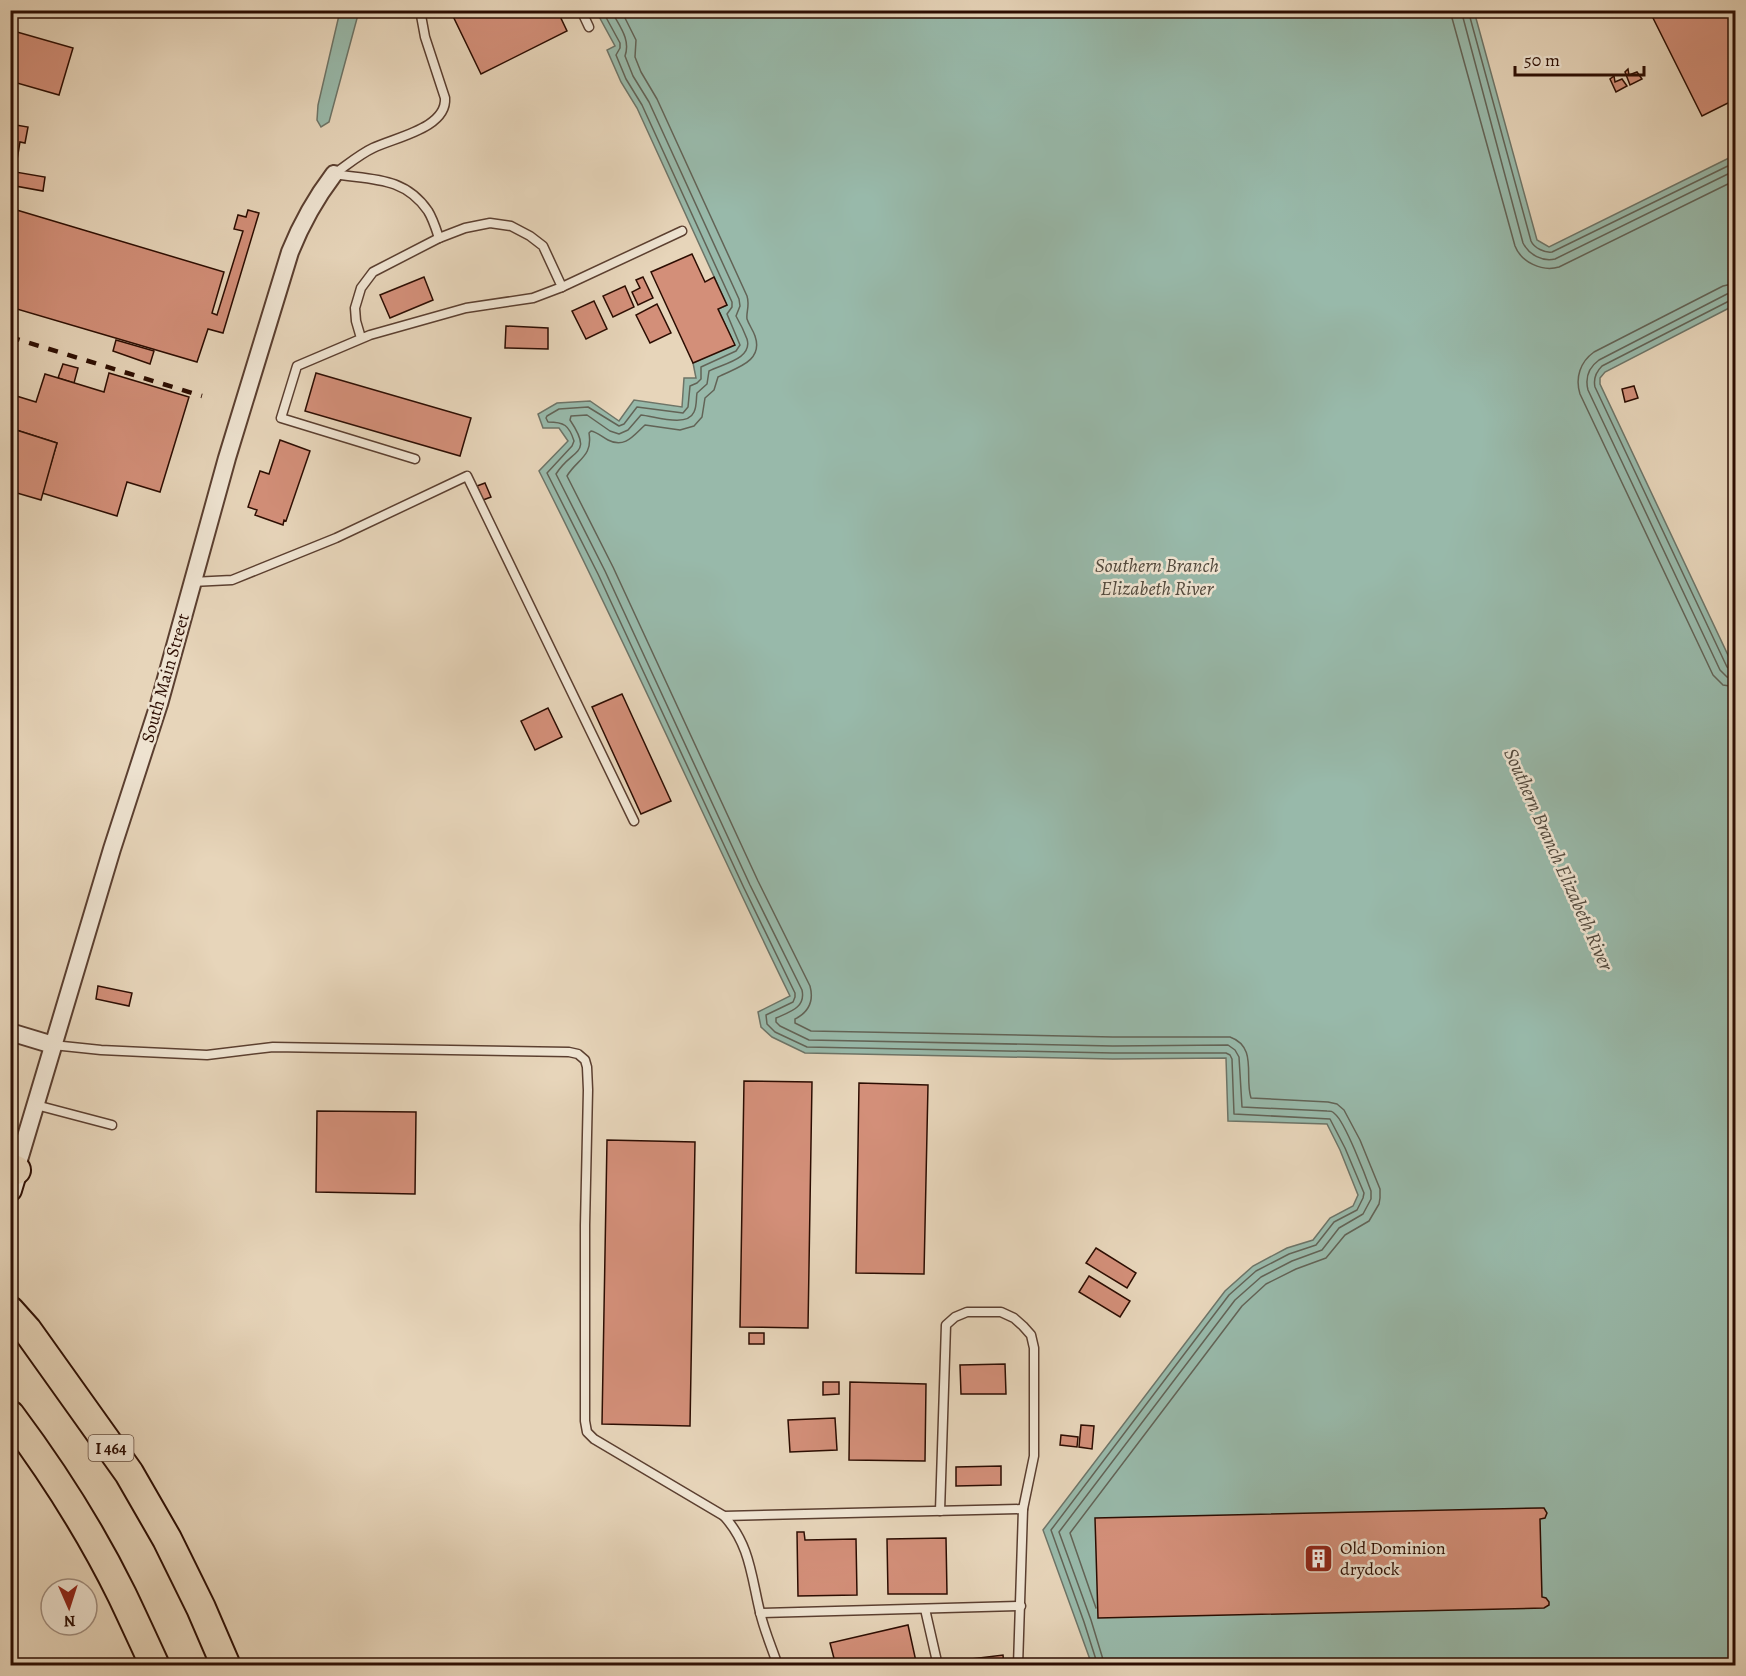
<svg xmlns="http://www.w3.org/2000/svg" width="1746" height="1676" font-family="Alegreya,serif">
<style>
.water{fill:#98b9aa;stroke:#6d7467;stroke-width:1.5}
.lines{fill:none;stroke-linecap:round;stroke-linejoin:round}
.shore{stroke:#626356;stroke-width:1.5}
.building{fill:#d38f79;stroke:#2c0d02;stroke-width:1.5}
.lane-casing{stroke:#5b3f30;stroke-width:11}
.street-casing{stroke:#5b3f30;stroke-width:20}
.secondary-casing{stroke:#2c0d02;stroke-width:26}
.highway-casing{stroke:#2c0d02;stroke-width:32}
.lane{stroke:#efe4d2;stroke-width:8}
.street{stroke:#efe4d2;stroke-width:16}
.secondary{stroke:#efe4d2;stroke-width:22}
.highway{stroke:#e7d5ba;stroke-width:28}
.rail{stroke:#2c0d02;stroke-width:4.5;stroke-dasharray:10 10;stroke-linecap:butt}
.labels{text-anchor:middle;stroke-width:5;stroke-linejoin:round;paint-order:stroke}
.shield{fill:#efe4d2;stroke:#664e40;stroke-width:1.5}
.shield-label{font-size:16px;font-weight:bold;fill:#2c0d02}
.street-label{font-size:18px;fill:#2c0d02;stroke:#efe4d2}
.poi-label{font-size:18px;fill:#2c0d02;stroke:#efe4d2;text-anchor:start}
.water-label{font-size:20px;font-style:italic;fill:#52493d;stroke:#efe4d2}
</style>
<rect width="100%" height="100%" fill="#e7d5ba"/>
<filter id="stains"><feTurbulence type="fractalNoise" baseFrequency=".00333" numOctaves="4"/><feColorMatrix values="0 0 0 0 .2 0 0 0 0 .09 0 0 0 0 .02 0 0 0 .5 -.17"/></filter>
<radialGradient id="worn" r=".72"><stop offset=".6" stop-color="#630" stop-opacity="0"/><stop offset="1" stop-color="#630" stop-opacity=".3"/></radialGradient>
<g class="water">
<polygon points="340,11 359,11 329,122 321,127 317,120 318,105"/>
<path d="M596 11H1474L1537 240 1549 247 1735 155V305L1605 372 1600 378V384L1735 670V1665H1092L1043 1530 1225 1291 1253 1266 1287 1248 1313 1240 1330 1218 1353 1206 1358 1195 1340 1150 1327 1124 1228 1121 1226 1058 1113 1059 805 1053 772 1037 761 1027 758 1012 790 996C705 822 627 644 539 471L568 441 559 428H543L538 414 557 403 590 401 619 421 634 400 682 407 684 378H696L693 363 734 344 718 309 727 305 637 108 621 82 607 50 615 46Z"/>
</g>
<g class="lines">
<g class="shore">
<path d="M602 10 620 43V48L616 55 626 79 642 105 732 302V307L727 314 740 345 736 351 701 367V379L697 383 690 386 688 407 683 413 637 407 624 424 619 426 588 407 559 409 547 416 546 418 548 422C564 422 569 425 574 441L572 446 547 473 598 574 744 888 795 993V997L793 1002 766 1015 767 1024 775 1032 807 1047 1113 1053H1226L1230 1055 1232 1059 1234 1114 1330 1119 1345 1148 1364 1193 1363 1198 1357 1210 1334 1222 1316 1245 1289 1254 1256 1271 1229 1295 1051 1530 1084 1622 1098 1666"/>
<path d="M611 10C619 26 631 39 625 56L633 76 649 102 739 299 740 306 736 316C740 323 744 331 747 339 753 359 722 364 709 371L707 384 697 393C696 399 697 406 694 412 687 428 654 416 641 415L628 430 619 434 610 431 587 415 571 416 570 420C594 456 572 448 556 474L605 571 750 885 802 990C806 1008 789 1012 776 1018V1022L780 1026 809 1040 1113 1046 1228 1045 1235 1050 1239 1057 1242 1107 1327 1111C1331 1111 1332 1111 1335 1114 1345 1122 1366 1177 1371 1191V1199L1363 1214 1339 1228 1322 1250 1292 1261 1261 1277 1235 1300 1059 1532 1091 1620 1105 1666"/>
<path d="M621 10 636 40 635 57 641 72 657 99 747 296C750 305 746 312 747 319 749 325 753 330 755 336 764 362 735 368 718 377L714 390 705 398 702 417 694 426 680 430 645 425C634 435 625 449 608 440 602 437 597 432 591 431L589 433C593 457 577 459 567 476L613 567 758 881 810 986C814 1001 809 1012 795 1019V1023L811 1031 1113 1037H1230C1258 1047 1244 1077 1251 1098L1328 1102 1337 1104 1344 1110 1360 1140 1380 1189V1198L1379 1204 1369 1221 1345 1235 1326 1258 1296 1269 1266 1284 1242 1306 1070 1533 1096 1608"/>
<path d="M1452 10V18L1515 246C1521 262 1542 272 1559 267L1736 180"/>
<path d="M1461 10 1523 243C1529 255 1543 262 1555 259L1736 170"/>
<path d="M1468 10 1531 241C1534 248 1545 253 1552 252L1736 162"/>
<path d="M1736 283 1723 286 1594 352C1580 362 1575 378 1580 394L1713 675 1723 685 1736 687"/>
<path d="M1736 292 1727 294 1599 360C1588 368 1585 378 1588 390L1720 670 1727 677 1736 678"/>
<path d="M1736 300H1731L1602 366C1596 372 1593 378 1595 387L1727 667 1731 670 1736 671"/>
</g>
</g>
<g class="building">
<polygon points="450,10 557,10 567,31 481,74"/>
<polygon points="1649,10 1736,10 1736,99 1702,116"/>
<polygon points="10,30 73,48 59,95 10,81"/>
<polygon points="1628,69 1629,75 1637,72 1642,79 1630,85 1625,72"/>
<polygon points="1614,76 1615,82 1622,79 1627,86 1616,92 1610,79"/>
<polygon points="10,124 28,127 25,143 20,142 15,172 45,177 43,191 10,185"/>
<polygon points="10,208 224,272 212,313 217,315 243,231 234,229 238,215 246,217 248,210 259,213 223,333 208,329 197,362 10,307"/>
<polygon points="692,254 705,282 714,277 727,305 718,309 735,345 693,363 651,272"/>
<polygon points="424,277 433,300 390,318 380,295"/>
<polygon points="643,277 653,298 638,305 632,292 640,288 636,280"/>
<polygon points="625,286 634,307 613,317 603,296"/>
<polygon points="594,301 607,329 586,339 572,311"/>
<polygon points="657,304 671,333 650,343 636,315"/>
<polygon points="506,326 548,328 548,349 505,348"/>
<polygon points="116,340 154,351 150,364 113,351"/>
<polygon points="63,364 78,368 74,383 58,378"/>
<polygon points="109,373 189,397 160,492 127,482 117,516 42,493 57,443 10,428 10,394 36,402 45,374 104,392"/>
<polygon points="316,373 471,418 460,456 305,411"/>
<polygon points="1634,386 1638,398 1625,402 1622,389"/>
<polygon points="10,428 57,443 41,500 10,491"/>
<polygon points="280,440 310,451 286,521 284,520 283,525 255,515 257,510 248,507 260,471 269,474"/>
<polygon points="485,483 491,497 483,500 477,486"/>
<polygon points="622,694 671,801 641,814 592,707"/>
<polygon points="548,708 562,737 535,750 521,721"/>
<polygon points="98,986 132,993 129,1006 96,999"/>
<polygon points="744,1081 812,1082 808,1328 740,1327"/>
<polygon points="859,1083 928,1085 924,1274 856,1273"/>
<polygon points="317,1111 416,1112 415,1194 316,1192"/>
<polygon points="607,1140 695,1142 690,1426 602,1424"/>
<polygon points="1096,1248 1136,1273 1127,1288 1086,1263"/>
<polygon points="1089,1276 1130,1301 1120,1317 1079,1292"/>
<rect x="749" y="1333" width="15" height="11"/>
<polygon points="1005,1364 1006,1394 961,1394 960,1365"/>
<polygon points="823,1382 839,1382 839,1394 823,1395"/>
<polygon points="850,1382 926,1384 925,1461 849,1460"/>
<polygon points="835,1418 837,1450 790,1452 788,1420"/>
<polygon points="1081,1425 1094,1426 1092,1449 1079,1447"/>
<polygon points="1061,1435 1078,1437 1077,1447 1060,1445"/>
<polygon points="1001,1466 1001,1485 956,1486 956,1467"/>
<polygon points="1540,1508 1544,1508 1547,1513 1545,1518 1540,1519 1542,1597 1546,1598 1549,1602 1549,1605 1544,1608 1098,1618 1095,1518"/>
<polygon points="797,1532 804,1532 805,1540 856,1539 857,1595 798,1596"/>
<polygon points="946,1538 947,1594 888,1594 887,1539"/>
<polygon points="908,1625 917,1666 836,1666 830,1643"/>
<polygon points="1003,1655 1004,1666 955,1666 955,1661"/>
</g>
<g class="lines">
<defs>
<g id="lane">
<polyline points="581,10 589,27"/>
<path d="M334 174C347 165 360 154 373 148 396 137 447 128 445 98L425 37 420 10"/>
<path d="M334 174C371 180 404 176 428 211 433 219 436 229 439 238"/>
<polyline points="562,287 682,231"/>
<polyline points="361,338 356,321 355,308 361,288 373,272 439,238 465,228 490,223 511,226 530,236 543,246 562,287 533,298 466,308 370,335 297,366 281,418 415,459"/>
<polyline points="192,582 232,580 336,538 467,476 634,821"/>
<polyline points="53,1045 101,1050 207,1055 273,1047 569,1052 578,1054 585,1060 587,1067 588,1090 585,1225 585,1421 587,1432 594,1439 724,1516 1023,1509"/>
<polyline points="36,1105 112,1125"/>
<polyline points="940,1511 946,1325 955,1317 967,1312 1001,1312 1014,1318 1023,1326 1031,1335 1034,1348 1034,1456 1023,1509 1018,1666"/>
<path d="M724 1516C750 1545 751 1575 760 1612 764 1630 772 1648 778 1666"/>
<polyline points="925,1609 938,1666"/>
<polyline points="760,1613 1021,1606"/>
</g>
<g id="street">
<polyline points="10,1032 53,1045"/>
<path d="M16 1170 112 849 159 704 227 458 290 252C302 222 315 199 334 174"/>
</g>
<polyline id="secondary" points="10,1190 16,1170"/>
<g id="highway">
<polyline points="10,1168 16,1170"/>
<polyline points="10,1311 27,1330 129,1473 167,1539 201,1608 226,1666"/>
<path d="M10 1415C52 1471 91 1532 122 1595 133 1618 144 1642 155 1666"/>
</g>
</defs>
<use href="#lane" class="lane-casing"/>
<use href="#street" class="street-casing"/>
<use href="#secondary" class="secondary-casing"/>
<use href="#highway" class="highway-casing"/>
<use href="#lane" class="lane"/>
<use href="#street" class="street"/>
<use href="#secondary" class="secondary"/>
<use href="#highway" class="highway"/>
<polyline class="rail" points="10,337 202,396"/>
</g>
<defs>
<symbol id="building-square" viewBox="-11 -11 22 22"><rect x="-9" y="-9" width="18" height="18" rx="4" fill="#8f2418" stroke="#efe4d2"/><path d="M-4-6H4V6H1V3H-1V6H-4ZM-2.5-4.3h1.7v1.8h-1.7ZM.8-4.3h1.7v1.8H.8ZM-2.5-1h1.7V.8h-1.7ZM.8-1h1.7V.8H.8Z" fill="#fff"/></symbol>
</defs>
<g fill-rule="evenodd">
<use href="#building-square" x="1302" y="1542" width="33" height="33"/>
</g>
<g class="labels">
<rect class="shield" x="88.5" y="1435" width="45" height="26" rx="4.5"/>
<g class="shield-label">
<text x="111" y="1454">I 464</text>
</g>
<g class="street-label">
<text transform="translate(165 678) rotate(-74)" y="6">South Main Street</text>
</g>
<g class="poi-label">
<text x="1340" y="1554">Old Dominion<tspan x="1340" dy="21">drydock</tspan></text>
</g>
<g class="water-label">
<text x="1157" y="572">Southern Branch<tspan x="1157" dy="23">Elizabeth River</tspan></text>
<text transform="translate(1559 859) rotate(66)" y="7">Southern Branch Elizabeth River</text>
</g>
</g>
<rect width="1746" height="1676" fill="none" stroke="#e7d5ba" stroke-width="36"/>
<rect x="12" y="12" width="1722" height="1652" fill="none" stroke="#2c0d02" stroke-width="3"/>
<rect x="18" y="18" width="1710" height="1640" fill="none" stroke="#2c0d02" stroke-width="1.5"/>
<g transform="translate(69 1607) rotate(177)"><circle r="28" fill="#efe4d2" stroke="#a18e7f" stroke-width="1.5"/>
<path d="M0-4.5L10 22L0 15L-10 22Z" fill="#8f2418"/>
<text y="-9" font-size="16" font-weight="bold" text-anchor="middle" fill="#2c0d02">N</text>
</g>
<path d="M1515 66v9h129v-9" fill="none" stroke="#2c0d02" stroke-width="3"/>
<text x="1524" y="66" font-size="18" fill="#2c0d02" stroke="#efe4d2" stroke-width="4.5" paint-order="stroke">50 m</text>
<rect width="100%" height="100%" filter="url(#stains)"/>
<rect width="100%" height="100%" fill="url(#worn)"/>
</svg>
